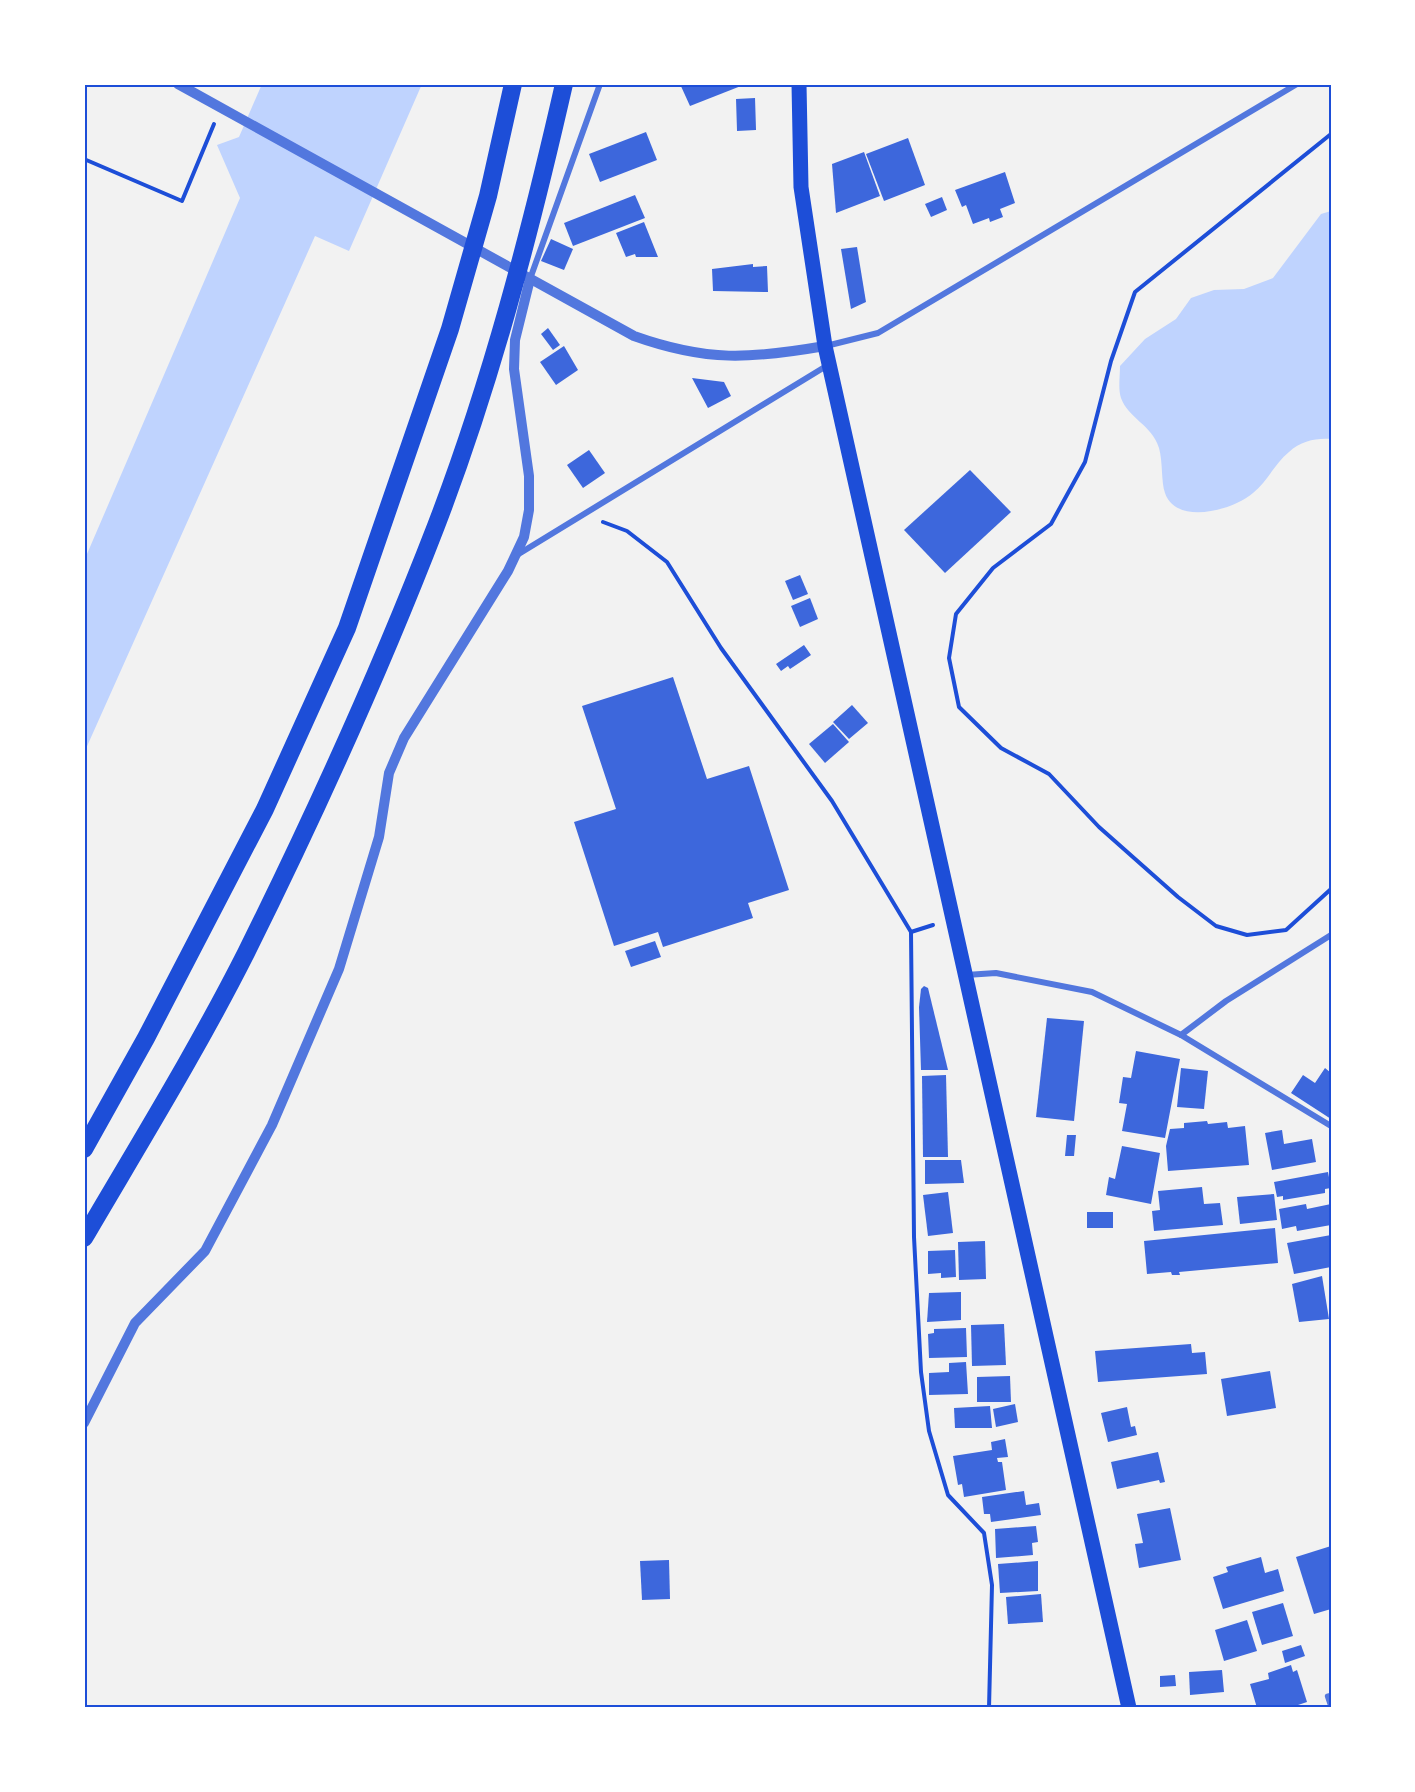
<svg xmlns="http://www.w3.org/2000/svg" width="1415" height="1792" font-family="Mulish,sans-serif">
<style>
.water{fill:#bfd3fe}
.building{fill:#3d67dc}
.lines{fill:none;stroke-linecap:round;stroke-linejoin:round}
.path{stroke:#1d4ed8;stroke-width:4}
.service{stroke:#5277de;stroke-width:4.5}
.minor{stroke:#5277de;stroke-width:6}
.tertiary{stroke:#5277de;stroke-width:10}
.primary{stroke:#1d4ed8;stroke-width:15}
.motorway{stroke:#1d4ed8;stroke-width:18}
.neatline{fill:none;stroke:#1d4ed8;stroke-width:2}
</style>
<rect width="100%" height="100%" fill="#f2f2f2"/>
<g class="water">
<polygon points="262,84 422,84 349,251 315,236 84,753 84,561 240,198 217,145 239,137"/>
<path d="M1331 211V439C1316 438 1301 441 1289 452 1275 463 1267 482 1253 493 1234 510 1176 526 1165 493 1161 482 1163 462 1159 448 1152 425 1128 418 1121 398 1118 389 1120 376 1120 366L1145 339 1176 319 1191 298 1214 290 1244 289 1273 278 1321 214Z"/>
</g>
<g class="building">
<polygon points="680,84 746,84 690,106"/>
<polygon points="755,98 756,130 737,131 736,99"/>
<polygon points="646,132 657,160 600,182 589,154"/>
<polygon points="908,138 925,185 884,201 866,154"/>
<polygon points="864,152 880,196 836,213 832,164"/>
<polygon points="1005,172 1015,203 1000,209 1003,217 990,222 989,218 973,224 966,205 962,207 955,190"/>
<polygon points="635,195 645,218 573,246 564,223"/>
<polygon points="942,197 947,210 931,217 925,204"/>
<polygon points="644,222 658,257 636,257 635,254 626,257 616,233"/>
<polygon points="551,239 573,249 564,270 541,261"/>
<polygon points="857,247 866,302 851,309 841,249"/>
<polygon points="753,264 753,267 767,266 768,292 713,291 712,269"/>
<polygon points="548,328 560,345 553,350 541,334"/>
<polygon points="564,346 578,370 556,385 540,362"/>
<polygon points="692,378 724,382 731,396 708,408"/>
<polygon points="589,450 605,473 583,488 567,465"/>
<polygon points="970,470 1011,512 945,573 904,530"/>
<polygon points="800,575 808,594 793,600 785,581"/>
<polygon points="810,598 818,619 800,627 791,606"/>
<polygon points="804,645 811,655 790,669 788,666 781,671 776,664"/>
<polygon points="673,677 707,779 749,766 789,890 748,903 753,918 663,947 658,932 614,946 574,822 616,809 582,706"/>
<polygon points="852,705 868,723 849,739 833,722"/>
<polygon points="833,724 849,742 825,763 809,744"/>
<polygon points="655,941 661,957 631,967 625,951"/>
<polygon points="924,986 928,988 948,1070 921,1070 919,1007 921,989"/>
<polygon points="1047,1018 1084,1021 1074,1121 1036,1117"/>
<polygon points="1136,1051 1180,1059 1165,1138 1122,1131 1127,1104 1119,1103 1123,1077 1131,1078"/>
<polygon points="1181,1068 1208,1071 1204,1109 1177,1107"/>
<polygon points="1325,1068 1331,1073 1331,1119 1291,1093 1303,1075 1315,1083"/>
<polygon points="946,1075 948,1157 923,1157 922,1076"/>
<polygon points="1207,1121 1208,1124 1227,1122 1228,1128 1245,1126 1249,1165 1168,1171 1166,1146 1170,1129 1184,1128 1184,1123"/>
<polygon points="1282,1130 1284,1144 1312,1139 1316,1162 1272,1170 1265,1133"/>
<polygon points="1067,1135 1076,1135 1074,1156 1065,1156"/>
<polygon points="1122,1146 1160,1153 1151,1204 1106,1195 1109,1177 1115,1179"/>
<polygon points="925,1160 961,1160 964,1183 925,1184"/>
<polygon points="1328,1172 1331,1188 1325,1189 1325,1193 1283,1200 1283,1196 1277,1197 1274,1182"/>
<polygon points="1202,1187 1204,1204 1220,1203 1223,1225 1154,1231 1152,1211 1160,1210 1158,1191"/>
<polygon points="948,1192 953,1233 928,1236 923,1195"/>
<polygon points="1274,1194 1277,1220 1240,1224 1237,1197"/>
<polygon points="1306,1204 1307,1209 1331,1204 1331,1225 1297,1231 1296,1226 1282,1229 1279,1209"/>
<rect x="1087" y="1212" width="26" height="16"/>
<polygon points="1275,1228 1278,1263 1179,1272 1180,1275 1172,1275 1171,1272 1147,1274 1144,1241"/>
<polygon points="1331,1235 1331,1267 1294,1274 1287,1243"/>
<polygon points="985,1241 986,1279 959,1280 958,1242"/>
<polygon points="955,1250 956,1277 941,1278 941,1273 928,1274 928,1251"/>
<polygon points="1322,1276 1329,1319 1299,1322 1292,1284"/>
<polygon points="961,1292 961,1320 927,1322 929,1293"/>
<polygon points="1004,1324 1006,1365 972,1366 971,1325"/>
<polygon points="966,1328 967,1357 929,1358 928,1334 934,1333 934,1329"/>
<polygon points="1191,1344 1192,1353 1205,1352 1207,1374 1098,1382 1095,1351"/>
<polygon points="966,1362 968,1394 929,1395 929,1373 949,1372 949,1363"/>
<polygon points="1270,1371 1276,1408 1227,1416 1221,1379"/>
<polygon points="1010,1376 1011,1402 977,1402 977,1377"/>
<polygon points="1015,1404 1018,1422 996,1427 993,1409"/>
<polygon points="990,1406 992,1428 955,1428 954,1408"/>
<polygon points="1127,1407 1131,1427 1135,1426 1137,1435 1108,1442 1101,1413"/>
<polygon points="1005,1439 1008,1457 997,1458 998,1462 1002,1462 1006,1490 964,1497 962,1484 958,1485 953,1456 992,1450 991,1442"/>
<polygon points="1158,1452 1165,1482 1160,1483 1159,1480 1117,1489 1111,1462"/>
<polygon points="1024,1491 1026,1505 1039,1503 1041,1515 991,1522 990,1514 984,1514 982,1497"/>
<polygon points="1170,1508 1181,1560 1139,1568 1135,1544 1143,1543 1137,1514"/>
<polygon points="1036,1526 1038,1542 1032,1543 1033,1555 996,1558 995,1529"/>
<polygon points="1331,1546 1331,1609 1314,1614 1296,1557"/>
<polygon points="1261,1557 1265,1573 1278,1569 1284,1591 1223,1609 1213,1577 1228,1572 1226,1567"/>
<polygon points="669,1560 670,1599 642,1600 640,1561"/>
<polygon points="1038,1561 1038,1591 1000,1593 998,1564"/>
<polygon points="1041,1594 1043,1622 1008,1624 1006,1597"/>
<polygon points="1283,1603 1293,1636 1262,1645 1252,1612"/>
<polygon points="1247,1620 1257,1651 1224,1661 1215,1630"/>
<polygon points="1301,1645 1305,1656 1285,1663 1282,1651"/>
<polygon points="1291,1665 1293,1672 1297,1670 1307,1702 1289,1708 1257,1708 1250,1684 1269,1679 1268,1673"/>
<polygon points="1222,1670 1224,1692 1190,1695 1189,1672"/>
<polygon points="1175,1675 1176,1686 1160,1687 1160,1676"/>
</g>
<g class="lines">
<g class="path">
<polyline points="1331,134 1135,292 1111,361 1085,462 1051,524 993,568 956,614 949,658 959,707 1001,748 1049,774 1099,827 1178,897 1216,926 1247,935 1286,930 1331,889"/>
<polyline points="84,159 182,201 214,124"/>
<polyline points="603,522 627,531 667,562 721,648 832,801 911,932 914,1237 921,1372 929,1431 948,1495 984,1533 992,1585 989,1708"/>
<polyline points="911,932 933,925"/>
</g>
<polyline class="service" points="1331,1695 1327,1696 1331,1708"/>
<g class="minor">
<polyline points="530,279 600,84"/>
<polyline points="826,346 878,333 1297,84"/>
<polyline points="517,555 828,365"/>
<polyline points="966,975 996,973 1092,992 1181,1035 1226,1001 1331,935"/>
<polyline points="1181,1035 1331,1126"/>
</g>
<g class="tertiary">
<path d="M178 84 634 336C707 362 750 359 825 346"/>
<polyline points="84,1423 135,1323 205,1251 272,1125 339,969 379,837 389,773 404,738 508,571 524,537 529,510 529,476 514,369 515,340 530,279"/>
</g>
<polyline class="primary" points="799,84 801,187 825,346 1129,1708"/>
<g class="motorway">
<polyline points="84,1149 146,1038 265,809 347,628 450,329 488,196 513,84"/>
<path d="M84 1238C139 1144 197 1050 246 953 315 814 380 671 436 526 491 383 530 233 564 84"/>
</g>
</g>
<rect width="1415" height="1792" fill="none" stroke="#ffffff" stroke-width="171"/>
<rect x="86" y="86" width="1244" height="1620" class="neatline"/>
</svg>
